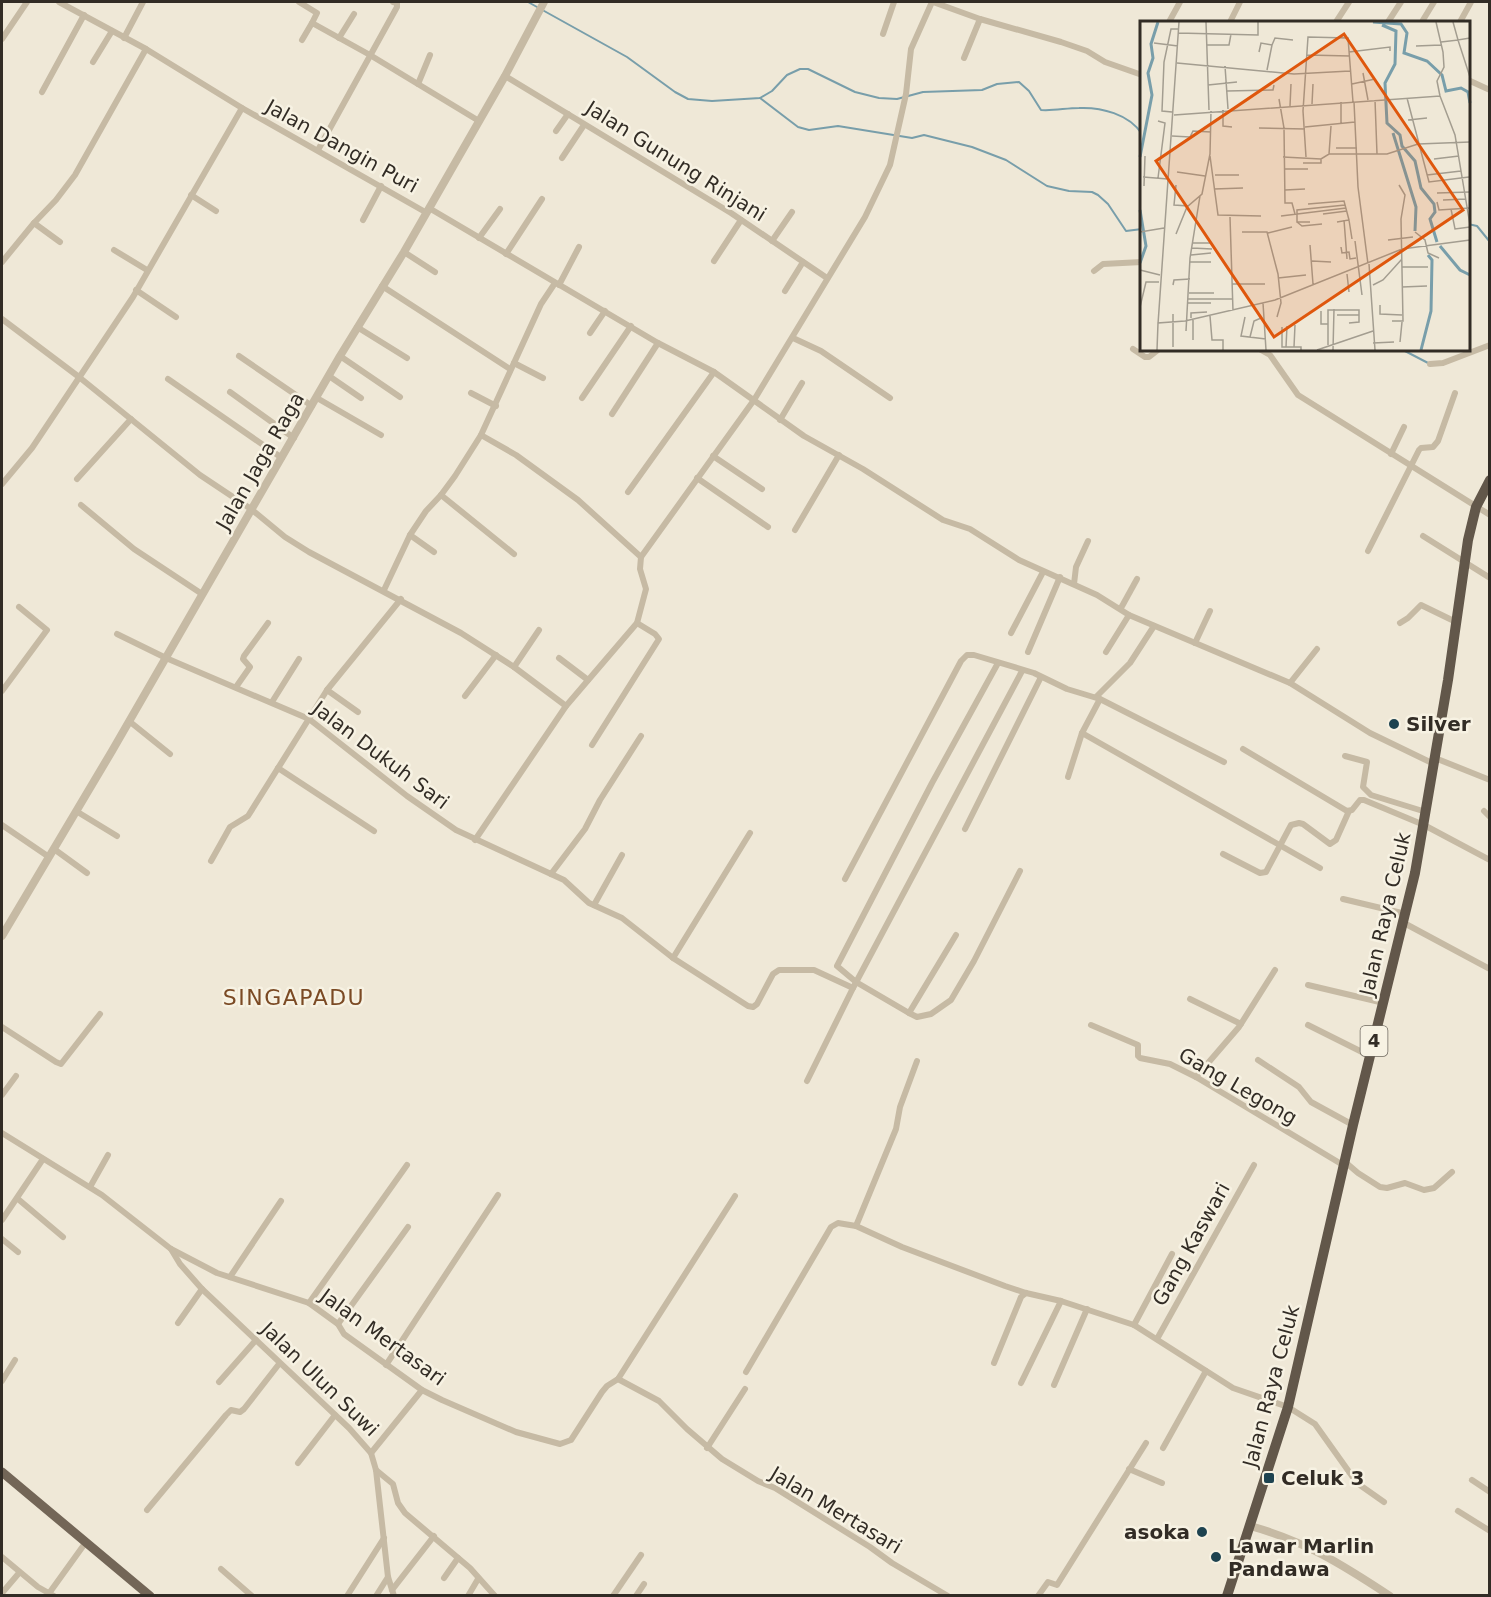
<svg xmlns="http://www.w3.org/2000/svg" width="1491" height="1597" font-family="'DejaVu Sans',sans-serif">
<style>
.lines{fill:none;stroke-linecap:round;stroke-linejoin:round}
.stream{stroke:#789eaa;stroke-width:2}
.minor{stroke:#c6baa4;stroke-width:6}
.tertiary{stroke:#c6baa4;stroke-width:8}
.primary{stroke:#736657;stroke-width:9}
.trunk{stroke:#62574a;stroke-width:10}
.poi-dot{fill:#1e4350;stroke:#f7f2e3;stroke-width:2}
.labels{text-anchor:middle;stroke-width:5;stroke-linejoin:round;paint-order:stroke}
.shield{fill:#f7f2e3;stroke:#6d675e;stroke-width:1.5}
.shield-label{font-size:18px;font-weight:bold;fill:#322c25}
.street-label{font-size:20px;fill:#322c25;stroke:#f7f2e3}
.poi-label{font-size:20px;font-weight:bold;fill:#322c25;stroke:#f7f2e3;text-anchor:start}
.quarter-label{font-size:22px;letter-spacing:1.5px;fill:#7b4a24;stroke:#f7f2e3}
.inset-river{fill:none;stroke:#789eaa;stroke-width:3}
.inset-road{fill:none;stroke:#a39d90;stroke-width:1.5}
.view{fill:#df570d;fill-opacity:0.15;stroke:#df570d;stroke-width:3}
.inset-edge{fill:none;stroke:#322c25;stroke-width:3}
</style>
<rect width="100%" height="100%" fill="#efe8d7"/>
<g class="lines">
<g class="stream">
<path d="M528 2 627 57 675 92 688 99 712 101 760 98 772 91 787 75 800 69H808L855 92 879 98 897 99 923 92 982 90 997 84 1019 82 1029 91 1041 110C1054 111 1066 108 1079 108 1101 107 1129 114 1142 134"/>
<polyline points="760,98 798,127 809,130 838,126 912,138 924,135 972,147 1006,160 1047,186 1069,191 1092,192 1098,195 1108,204 1126,231 1142,229"/>
<polyline points="1468,224 1477,226 1490,242"/>
<polyline points="1403,350 1430,364"/>
</g>
<g class="minor">
<polyline points="59,2 146,49 242,108 427,213"/>
<polyline points="299,2 317,13 312,23"/>
<polyline points="933,2 980,19 1061,42 1087,51 1105,62 1142,75"/>
<polyline points="1423,20 1434,2"/>
<polyline points="1169,22 1180,2"/>
<polyline points="1230,22 1240,2"/>
<polyline points="1336,22 1349,2"/>
<polyline points="1388,22 1401,2"/>
<polyline points="1460,22 1471,2"/>
<polyline points="883,34 894,2"/>
<polyline points="124,38 143,2"/>
<polyline points="339,38 354,14"/>
<polyline points="2,39 27,2"/>
<polyline points="302,40 312,23 314,24 370,55 479,121"/>
<polyline points="964,58 980,19"/>
<polyline points="93,62 112,31"/>
<polyline points="505,76 731,213 827,278"/>
<polyline points="1468,80 1490,90"/>
<polyline points="418,84 430,55"/>
<polyline points="42,92 84,15"/>
<polyline points="556,131 568,114"/>
<polyline points="318,150 397,7 397,3 393,2"/>
<polyline points="562,158 584,125"/>
<polyline points="191,195 216,211"/>
<polyline points="429,208 658,343 714,372 804,436 863,469 943,520 970,529 1019,560 1097,595 1129,615 1290,683 1370,733 1434,764"/>
<polyline points="363,220 381,186"/>
<polyline points="34,223 60,242"/>
<polyline points="479,238 500,209"/>
<polyline points="772,241 792,212"/>
<polyline points="114,250 147,270"/>
<polyline points="404,252 435,272"/>
<polyline points="506,254 542,199"/>
<polyline points="714,261 741,220"/>
<polyline points="2,262 34,223 56,200 75,175 146,49"/>
<polyline points="1094,271 1103,264 1142,262"/>
<polyline points="559,285 579,247"/>
<polyline points="382,286 510,369"/>
<polyline points="136,290 176,317"/>
<polyline points="785,291 803,262"/>
<polyline points="2,319 79,377 200,475 251,509 285,537 309,552 461,633 514,667 566,706"/>
<polyline points="357,327 407,358"/>
<polyline points="590,333 605,311"/>
<polyline points="793,338 821,351 890,398"/>
<polyline points="1133,349 1145,357 1149,357 1158,350"/>
<polyline points="1261,350 1270,355 1298,395 1490,515"/>
<polyline points="239,356 312,406"/>
<polyline points="340,356 400,397"/>
<polyline points="514,363 543,378"/>
<polyline points="1430,364 1443,363 1490,345"/>
<polyline points="329,376 361,398"/>
<polyline points="168,379 282,458"/>
<polyline points="230,392 294,438"/>
<polyline points="471,393 496,406"/>
<polyline points="317,398 381,435"/>
<polyline points="582,398 631,326"/>
<polyline points="612,414 658,343"/>
<polyline points="780,420 802,383"/>
<polyline points="481,435 516,455 578,500 641,557"/>
<polyline points="1391,454 1404,427"/>
<polyline points="713,456 762,489"/>
<polyline points="697,478 768,527"/>
<polyline points="77,479 131,419"/>
<polyline points="2,484 32,448 133,297 242,108"/>
<polyline points="628,492 714,372"/>
<polyline points="441,495 514,554"/>
<polyline points="81,505 134,549 202,594"/>
<polyline points="795,530 839,455"/>
<polyline points="410,535 434,552"/>
<polyline points="1423,536 1490,578"/>
<polyline points="1368,551 1419,450 1421,448 1433,447 1438,441 1455,393"/>
<polyline points="1074,584 1076,567 1088,541"/>
<polyline points="384,590 410,535 426,511 441,495 455,476 481,435 541,304 555,283"/>
<polyline points="1121,608 1137,579"/>
<polyline points="1400,623 1408,618 1421,605 1456,622"/>
<polyline points="1011,633 1043,572"/>
<polyline points="117,634 166,658 309,719 407,796 456,830 564,880 589,903 622,918 673,958 748,1006 753,1007 757,1004 773,974 779,970 814,970 853,988"/>
<polyline points="1195,643 1210,611"/>
<polyline points="1028,652 1060,577"/>
<polyline points="1106,652 1129,615"/>
<polyline points="559,658 588,680"/>
<polyline points="514,667 539,630"/>
<polyline points="1290,683 1317,649"/>
<polyline points="236,687 250,667 243,659 244,656 268,623"/>
<polyline points="327,690 358,712"/>
<polyline points="2,691 47,630 19,607"/>
<polyline points="465,696 496,655"/>
<polyline points="1096,697 1130,663 1154,626"/>
<polyline points="1100,699 1224,762"/>
<polyline points="272,702 299,659"/>
<polyline points="129,721 170,754"/>
<polyline points="1082,733 1320,868"/>
<polyline points="592,745 659,639 655,634 637,623"/>
<polyline points="1243,749 1347,811 1352,810 1360,800 1364,800 1424,825 1490,860"/>
<polyline points="1345,756 1367,762 1363,787 1371,795 1426,812"/>
<polyline points="1435,758 1490,780"/>
<polyline points="278,768 374,831"/>
<polyline points="76,811 117,836"/>
<polyline points="1484,811 1490,817"/>
<polyline points="2,825 49,857"/>
<polyline points="965,829 1041,677"/>
<polyline points="475,840 566,706 637,623 646,589 640,569 641,557 754,400 865,217 890,165 906,94 911,49 932,2"/>
<polyline points="54,849 87,873"/>
<polyline points="1223,854 1260,873 1266,872 1291,825 1299,823 1303,824 1330,844 1336,840 1349,811"/>
<polyline points="211,861 230,827 248,816 327,690 401,599"/>
<polyline points="551,874 585,829 600,800 641,736"/>
<polyline points="845,879 961,661 967,655 974,655 1034,673 1067,689 1100,699 1082,733 1068,777"/>
<polyline points="1343,899 1406,914"/>
<polyline points="594,905 622,855"/>
<polyline points="1404,923 1490,969"/>
<polyline points="956,935 909,1013 856,982 837,966 932,783 998,663"/>
<polyline points="673,958 750,833"/>
<polyline points="1308,985 1384,1003"/>
<polyline points="1190,999 1241,1024"/>
<polyline points="909,1013 917,1017 931,1014 951,1000 974,961 1020,871"/>
<polyline points="1091,1025 1138,1045 1138,1056 1140,1058 1170,1064 1196,1077 1343,1165"/>
<polyline points="1308,1025 1370,1056"/>
<polyline points="2,1027 56,1062 61,1064 100,1014"/>
<polyline points="1258,1060 1299,1087 1311,1102 1353,1125"/>
<polyline points="1196,1077 1239,1027 1275,970"/>
<polyline points="807,1081 853,988 1022,671"/>
<polyline points="2,1095 16,1076"/>
<polyline points="2,1133 102,1195 171,1249 217,1273 309,1303 338,1324 344,1334 422,1390 442,1400 516,1432 560,1444 571,1440 602,1392 607,1386 618,1379 735,1196"/>
<polyline points="1344,1161 1358,1173 1380,1187 1387,1188 1405,1183 1424,1190 1434,1188 1452,1172"/>
<polyline points="90,1187 108,1155"/>
<polyline points="18,1199 63,1237"/>
<polyline points="2,1220 43,1159"/>
<polyline points="856,1226 896,1129 900,1107 917,1061"/>
<polyline points="2,1239 18,1252"/>
<polyline points="171,1249 180,1264 202,1289 349,1428 371,1453 376,1470 388,1577 394,1596"/>
<polyline points="230,1277 281,1201"/>
<polyline points="309,1303 407,1165"/>
<polyline points="178,1323 202,1289"/>
<polyline points="338,1324 408,1227"/>
<polyline points="1134,1325 1172,1254"/>
<polyline points="1157,1339 1254,1165"/>
<polyline points="994,1363 1021,1297 1026,1293"/>
<polyline points="386,1365 498,1195"/>
<polyline points="746,1372 831,1227 838,1223 856,1226 902,1247 1005,1286 1026,1293 1061,1301 1134,1325 1233,1388 1288,1407 1315,1424 1357,1483 1384,1502"/>
<polyline points="618,1379 659,1401 687,1429 722,1459 758,1481 775,1488 870,1547 892,1563 948,1596"/>
<polyline points="2,1381 15,1360"/>
<polyline points="219,1382 256,1340"/>
<polyline points="1021,1383 1061,1301"/>
<polyline points="1054,1385 1087,1309"/>
<polyline points="707,1448 745,1389"/>
<polyline points="1163,1448 1206,1371"/>
<polyline points="371,1453 422,1390"/>
<polyline points="298,1463 335,1415"/>
<polyline points="1129,1469 1162,1483"/>
<polyline points="376,1470 393,1484 398,1503 405,1513 470,1568 495,1596"/>
<polyline points="1472,1480 1490,1492"/>
<polyline points="147,1510 226,1415 231,1410 240,1412 244,1409 279,1364"/>
<polyline points="1458,1511 1490,1531"/>
<polyline points="2,1557 38,1587 54,1596"/>
<polyline points="221,1569 252,1596"/>
<polyline points="444,1578 458,1558"/>
<polyline points="392,1590 434,1536"/>
<polyline points="50,1592 86,1542"/>
<polyline points="2,1593 19,1573"/>
<polyline points="347,1596 384,1538"/>
<polyline points="376,1596 388,1577"/>
<polyline points="468,1596 478,1579"/>
<polyline points="613,1596 641,1555"/>
<polyline points="636,1596 644,1584"/>
<polyline points="1038,1596 1048,1582 1057,1585 1146,1443"/>
</g>
<g class="tertiary">
<polyline points="2,936 112,751 340,356 404,252 505,76 544,2"/>
<path d="M1250 1526C1305 1541 1343 1565 1390 1596"/>
</g>
<polyline class="primary" points="2,1472 150,1596"/>
<polyline class="trunk" points="1227,1596 1288,1407 1353,1125 1415,873 1448,680 1468,540 1476,507 1490,480"/>
</g>
<g class="poi-dot">
<circle cx="1394" cy="724" r="6"/>
<rect x="1263" y="1472" width="12" height="12" rx="3"/>
<circle cx="1202" cy="1532" r="6"/>
<circle cx="1216" cy="1557" r="6"/>
</g>
<g class="labels">
<rect class="shield" x="1360.5" y="1026" width="27" height="30" rx="4.5"/>
<g class="shield-label">
<text x="1374" y="1047">4</text>
</g>
<g class="street-label">
<text transform="translate(342 146) rotate(29)" y="7">Jalan Dangin Puri</text>
<text transform="translate(676 161) rotate(32)" y="7">Jalan Gunung Rinjani</text>
<text transform="translate(260 461) rotate(-60)" y="7">Jalan Jaga Raga</text>
<text transform="translate(381 755) rotate(37)" y="7">Jalan Dukuh Sari</text>
<text transform="translate(1385 914) rotate(-77)" y="7">Jalan Raya Celuk</text>
<text transform="translate(1238 1086) rotate(30)" y="7">Gang Legong</text>
<text transform="translate(1191 1244) rotate(-61)" y="7">Gang Kaswari</text>
<text transform="translate(383 1337) rotate(36)" y="7">Jalan Mertasari</text>
<text transform="translate(320 1379) rotate(44)" y="7">Jalan Ulun Suwi</text>
<text transform="translate(1271 1386) rotate(-75)" y="7">Jalan Raya Celuk</text>
<text transform="translate(836 1510) rotate(31)" y="7">Jalan Mertasari</text>
</g>
<g class="poi-label">
<text x="1406" y="731">Silver</text>
<text x="1281" y="1485">Celuk 3</text>
<text x="1190" y="1539" text-anchor="end">asoka</text>
<text x="1228" y="1553">Lawar Marlin<tspan x="1228" dy="23">Pandawa</tspan></text>
</g>
<g class="quarter-label">
<text x="294" y="1005">SINGAPADU</text>
</g>
</g>
<g transform="translate(1140 21)">
<rect width="330" height="330" fill="#efe8d7"/>
<path class="inset-river" d="M233 1 261 3 267 12 264 32 287 40 302 54 306 70 321 67 328 71 330 82M242 4 256 10 255 43 245 62 247 102 260 114 262 125 275 140 281 167 294 183 295 191 290 198 297 221M253 112 276 186 275 210M0 136 12 74 8 52 13 37 11 23 18 1M0 189 6 225 0 242M300 225 320 249 330 254M281 329 291 290 292 239 288 234"/>
<path class="inset-road" d="M66 1 69 89M296 1 303 31 304 46 297 60 300 75M313 1 318 19 330 17M38 12 118 14V1M301 21 318 19 330 56M14 22 38 25M67 24H89L91 13M132 24 135 17 153 19M276 25 301 24M119 31 121 22 132 24 127 49M209 31 250 26V30M167 34 210 35M37 42 154 53 210 50M85 45 88 88M223 52 228 79M212 63 235 58M68 64 97 61M87 70 133 69 134 64M267 77 289 161 329 156M139 78 144 107 145 182H152L155 193M235 79 237 133M201 81V103M214 81 218 166 228 243M172 83 173 63M150 85 151 63M83 89V105L92 106M32 91 22 90 24 41 31 8H38M34 94 300 75 315 114 330 204M268 99 287 97M18 100 25 102 18 157M165 106 215 101M119 107 165 108M32 115 50 116 53 110 71 111M196 127H217M189 133 191 105M70 135 78 194 121 195M143 136 181 138 189 133H247L278 123 330 121M166 136 163 90 168 16 208 17 213 81M294 138 319 135M163 142H181V138M145 148H168M37 151 65 155M75 154H99M287 154 321 150M3 156 28 158M36 164 34 184 49 185M4 165 5 135M74 168 103 167M145 169 165 168M297 172 330 171M303 179 326 178M297 181 299 189 330 187M168 183 204 180 209 199 197 201M311 188 315 208 330 206M183 193 207 190M141 195 206 187M90 196 93 290M204 199 207 238M209 199 212 218M157 201 162 205 182 203M170 201H157V189L205 184M0 211 24 207M102 211H127L138 253 141 282 137 296M275 211 285 219 288 232 299 237M128 212 152 206M36 213 47 186 62 173 70 133 71 90M248 219 273 216M215 220 222 274M52 222H71M170 224 173 263M201 226 202 232 209 231 210 238 216 237M52 227 72 228M51 234 71 232M172 240 191 241M50 241H71M229 243 235 329M262 246H288M0 249 20 254M207 253 209 271M138 257 166 254M92 263H125M33 264 34 259 50 258M233 264 243 259 262 238M262 266 287 265M49 272H74M48 278H92M47 282H71M123 282 126 329M240 284V293L262 294M0 286 6 261H19M181 290V303H188V324M197 294H219M70 295 72 319H83V329M105 296 101 315 126 318M51 297V292L67 291M53 299V319M252 300H263L261 198 265 174 259 164M18 303 39 1M188 303V289H219V301L209 302M147 305 146 326H161V329M142 306V326H146M46 310 50 237 60 175M110 316 114 300 121 297M260 321 262 301M233 322 254 321M33 326V293M154 326 155 304M17 329 18 302 45 300 135 279 262 228 330 219M177 329 233 310M193 329 194 288"/>
<path class="view" d="M204 13 323 189 134 316 16 140Z"/>
<rect width="330" height="330" class="inset-edge"/>
</g>
<rect width="1491" height="1597" fill="none" stroke="#322c25" stroke-width="6"/>
</svg>
